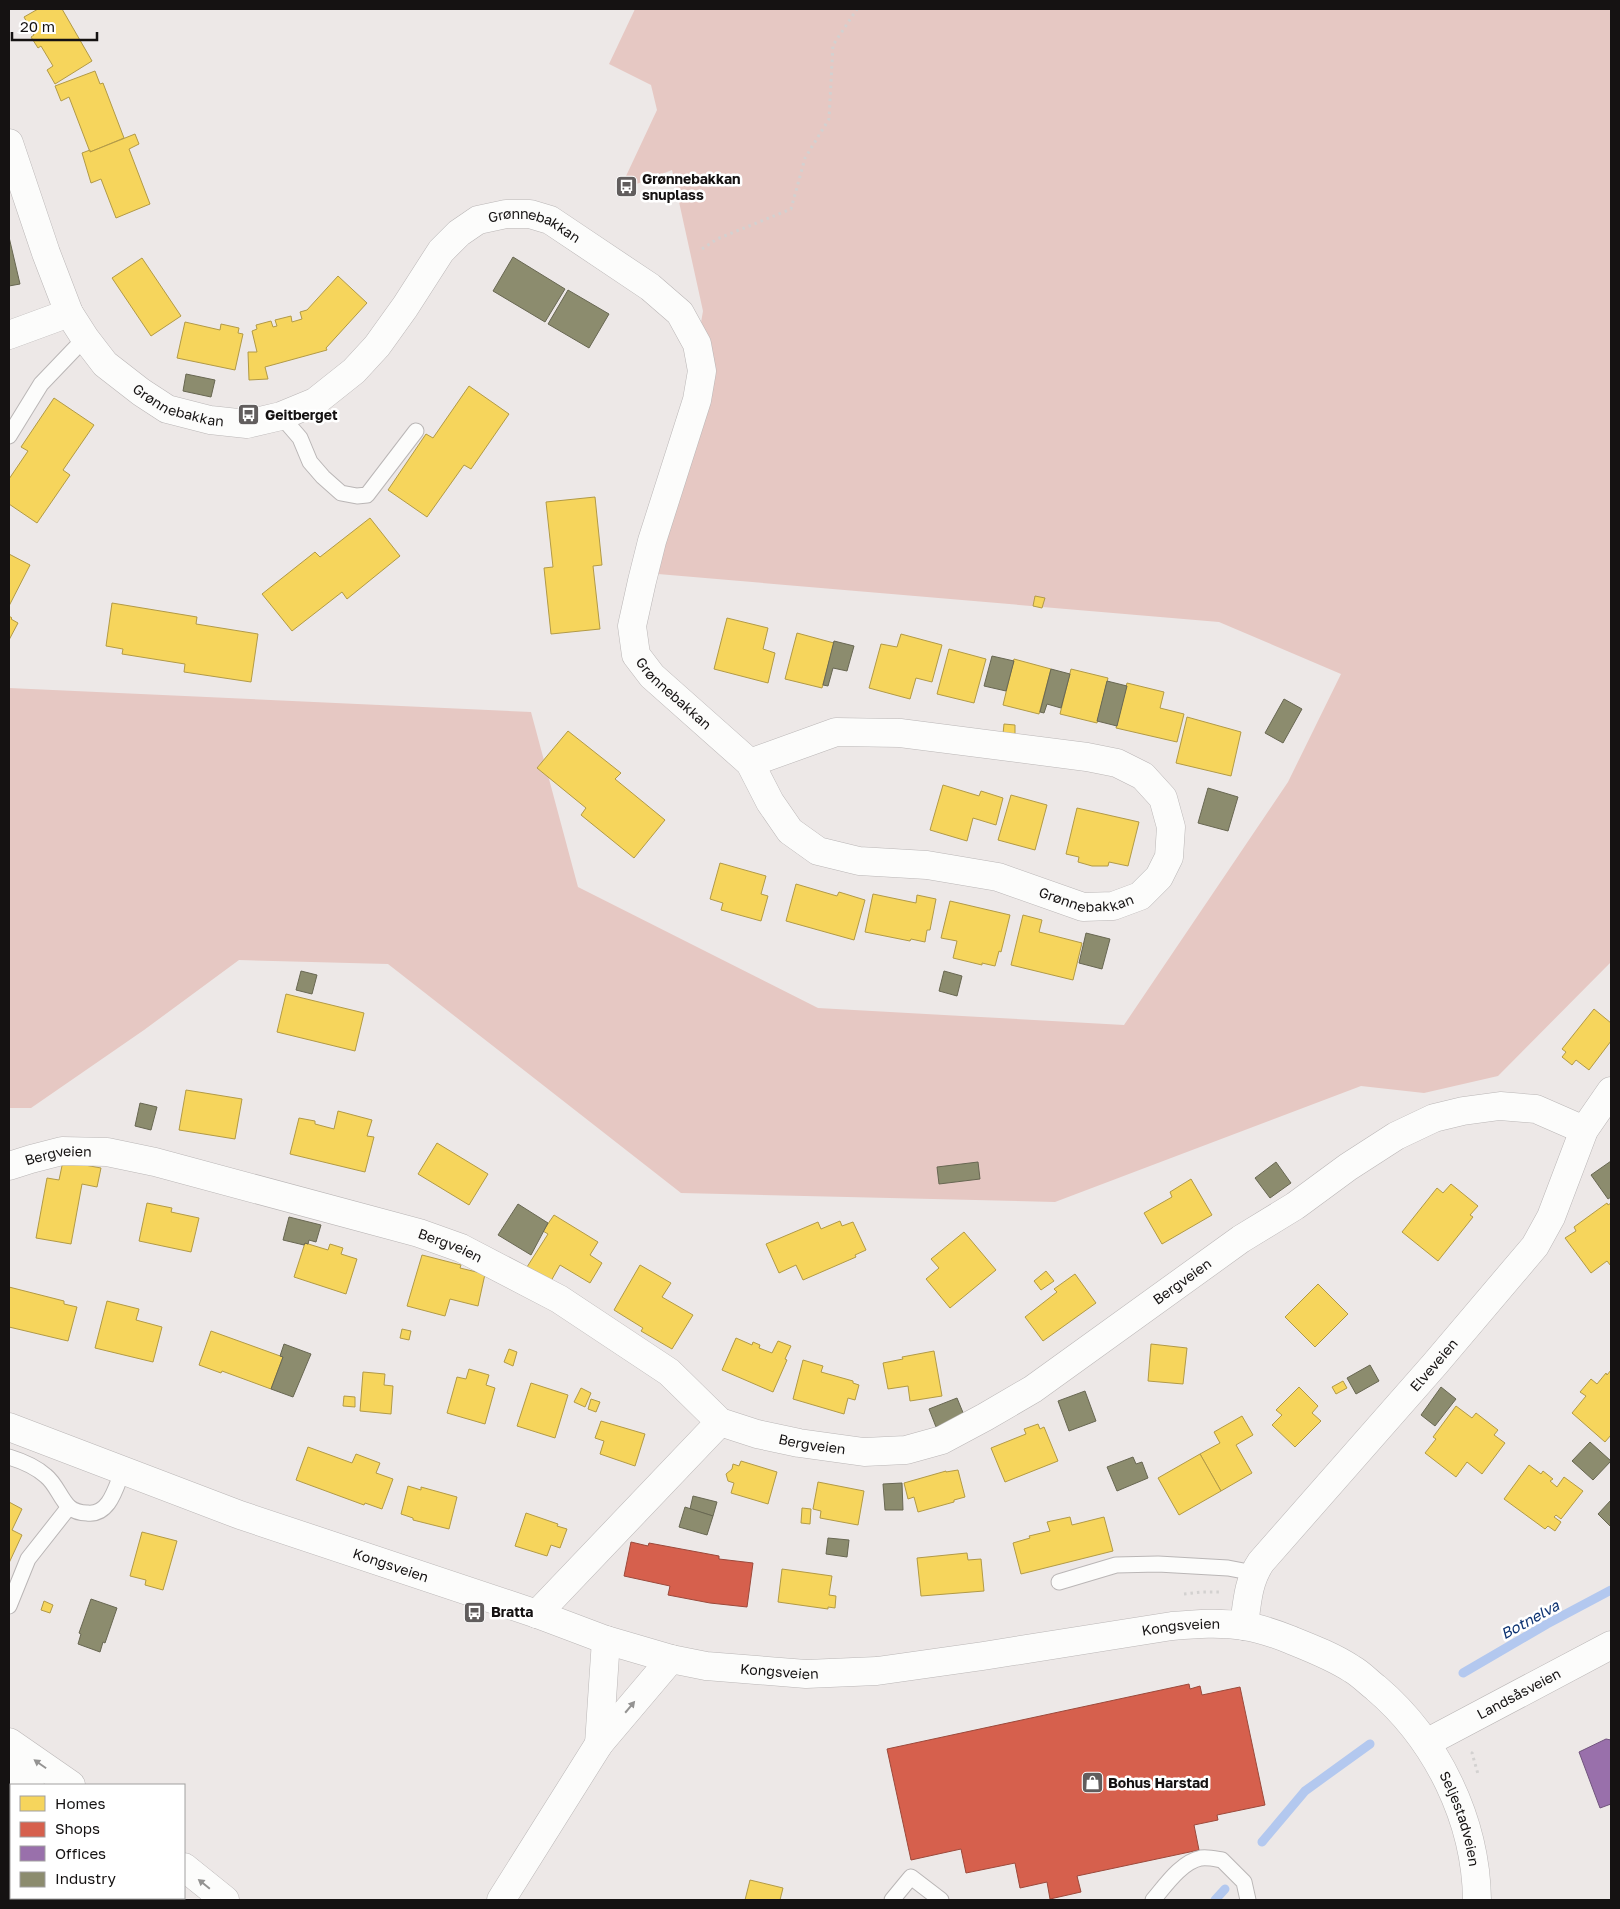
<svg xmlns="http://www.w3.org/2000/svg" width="1620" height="1909" font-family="'Golos Text',sans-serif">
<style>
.green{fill:#e6c8c3}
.homes{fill:#f6d55c;stroke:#b29a46}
.shops{fill:#d6604d;stroke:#9c493b}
.offices{fill:#9970ab;stroke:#71547d}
.industry{fill:#8c8c6e;stroke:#686752}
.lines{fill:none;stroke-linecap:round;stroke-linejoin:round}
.stream{stroke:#b3c8ef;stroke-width:9}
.lane-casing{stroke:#bab6b6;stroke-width:17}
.street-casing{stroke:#bab6b6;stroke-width:29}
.secondary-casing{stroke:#bab6b6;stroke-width:29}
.highway-casing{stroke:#bab6b6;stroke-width:29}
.path{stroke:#d3d1d0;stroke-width:3;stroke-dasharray:2.5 4;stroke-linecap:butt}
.lane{stroke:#fcfcfb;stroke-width:15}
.street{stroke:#fcfcfb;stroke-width:28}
.secondary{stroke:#fcfcfb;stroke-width:28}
.highway{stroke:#fcfcfb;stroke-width:28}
.oneway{fill:#949392}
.labels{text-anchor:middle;stroke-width:5;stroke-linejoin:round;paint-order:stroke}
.poi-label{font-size:14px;font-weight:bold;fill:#151212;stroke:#fff;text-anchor:start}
.street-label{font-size:14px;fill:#151212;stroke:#fff}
.water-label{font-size:15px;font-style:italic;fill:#0c3271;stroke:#fff}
</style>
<rect width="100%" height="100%" fill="#ede8e7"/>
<polygon class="green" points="635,9 1611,9 1611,962 1498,1076 1424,1093 1361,1086 1055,1202 681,1193 388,964 239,960 144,1030 31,1108 9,1108 9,688 531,712 578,887 818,1008 1124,1025 1288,782 1341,674 1219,622 658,574 703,311 672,170 619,191 657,110 651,85 609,64"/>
<g class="homes">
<polygon points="38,9 62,9 92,61 55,84 47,70 53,66 41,46 38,48 31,37 34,35 24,17"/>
<polygon points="95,71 100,84 103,83 124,138 90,152 69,97 61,101 55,86"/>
<polygon points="135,134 139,144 129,149 150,204 116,218 101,179 91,183 82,153 90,150 90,152"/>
<polygon points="142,258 181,316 151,336 112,278"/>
<polygon points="338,276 367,303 326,348 327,350 265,367 268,379 249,380 248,352 257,352 252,331 257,329 256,325 271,321 273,327 277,326 275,320 291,316 292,322 302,319 300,312 307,310"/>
<polygon points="185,322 220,330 221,324 239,328 238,333 243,334 235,370 177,358"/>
<polygon points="469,386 509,414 471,469 464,465 427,517 388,490 426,434 433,438"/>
<polygon points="54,398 94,425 63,470 70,475 37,523 9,504 9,479 28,451 21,447"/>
<polygon points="595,497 602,565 593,566 600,629 551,634 544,568 553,567 546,502"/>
<polygon points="370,518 400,556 347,599 342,592 292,631 262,594 315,552 320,557"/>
<polygon points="9,554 30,565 9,606"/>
<polygon points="1035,596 1045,598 1042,608 1033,606"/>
<polygon points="112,603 197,617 196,624 258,634 251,682 184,672 185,664 122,654 123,649 106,646"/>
<polygon points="9,616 12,618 11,619 18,623 9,640"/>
<polygon points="727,618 768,628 763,649 775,653 768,683 714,669"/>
<polygon points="797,633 834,643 822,688 785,679"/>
<polygon points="901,634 942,645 932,682 916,678 910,699 869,688 881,644 897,647"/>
<polygon points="949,649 986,659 974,703 937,694"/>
<polygon points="1014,659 1051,669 1039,714 1003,705"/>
<polygon points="1071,669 1108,678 1097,723 1060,714"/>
<polygon points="1127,683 1164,692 1160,708 1184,714 1177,742 1116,728"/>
<polygon points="1187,717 1241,732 1231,776 1176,763"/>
<polygon points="1004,724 1015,725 1015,735 1003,734"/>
<polygon points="568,731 621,773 615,779 665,820 634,858 581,815 586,808 537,768"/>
<polygon points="943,785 979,796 981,791 1003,798 996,825 973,818 967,841 930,830"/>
<polygon points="1011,795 1047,805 1035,850 998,840"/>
<polygon points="1077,808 1139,822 1128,866 1109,862 1108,866 1092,866 1078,862 1079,857 1066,854"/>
<polygon points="720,863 766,876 761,894 768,896 761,921 721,910 723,903 710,899"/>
<polygon points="796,884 837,896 839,892 865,900 854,940 786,921"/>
<polygon points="873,894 916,903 917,895 936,899 930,930 927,930 925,942 911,939 910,941 865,932"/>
<polygon points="950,901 1010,915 1001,952 999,951 995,966 982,963 982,965 953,958 957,941 941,938"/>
<polygon points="1023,915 1042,920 1039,932 1082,943 1073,980 1011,965"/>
<polygon points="286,994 364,1013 355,1051 277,1032"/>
<polygon points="1594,1009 1611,1023 1611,1041 1589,1070 1576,1060 1572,1065 1562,1057 1566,1052 1562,1049"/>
<polygon points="186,1090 242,1099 235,1139 179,1130"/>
<polygon points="338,1111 372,1120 367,1136 374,1137 365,1172 290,1154 299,1118 315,1121 315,1124 334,1129"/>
<polygon points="437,1143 488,1174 469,1205 418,1174"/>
<polygon points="63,1161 101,1168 97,1187 82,1184 71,1244 36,1238 47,1178 59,1180"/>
<polygon points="1191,1179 1212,1215 1162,1244 1144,1213 1172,1197 1170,1192"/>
<polygon points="1451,1184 1478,1206 1470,1215 1473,1217 1438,1261 1402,1232 1437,1188 1443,1193"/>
<polygon points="147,1203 172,1208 171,1212 199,1218 191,1252 139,1241"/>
<polygon points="1607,1203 1608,1205 1611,1203 1611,1266 1607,1261 1591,1273 1565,1238 1576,1231 1574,1227"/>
<polygon points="554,1215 598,1242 590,1255 602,1263 590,1283 560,1265 551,1281 527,1267 548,1234 543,1231"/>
<polygon points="840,1221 842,1226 853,1222 866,1250 855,1255 856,1257 803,1280 796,1265 779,1273 766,1244 818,1222 821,1229"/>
<polygon points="964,1232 996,1270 950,1308 926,1279 939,1268 931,1259"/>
<polygon points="305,1243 328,1250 330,1244 343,1248 341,1254 357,1259 346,1294 294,1277"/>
<polygon points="422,1255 461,1265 460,1268 485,1274 478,1306 450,1299 445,1316 407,1306"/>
<polygon points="640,1265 671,1283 662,1297 693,1315 672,1349 641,1331 643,1328 614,1310"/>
<polygon points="1046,1271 1054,1281 1041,1290 1034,1281"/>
<polygon points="1075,1274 1096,1303 1043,1341 1025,1317 1057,1292 1054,1289"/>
<polygon points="1318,1284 1348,1314 1315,1347 1285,1317"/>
<polygon points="9,1287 64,1301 64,1304 77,1307 68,1341 9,1327"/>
<polygon points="107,1301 139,1309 136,1320 162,1327 153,1362 95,1348"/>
<polygon points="402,1329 411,1331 409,1340 400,1338"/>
<polygon points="211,1331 283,1357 271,1389 222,1371 221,1373 199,1365"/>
<polygon points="736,1338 752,1345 753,1342 760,1345 759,1348 772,1353 778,1341 791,1346 785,1359 787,1360 773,1392 722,1370"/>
<polygon points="1151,1344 1187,1348 1183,1384 1148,1381"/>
<polygon points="509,1349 517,1352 513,1366 504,1362"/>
<polygon points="934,1351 942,1396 910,1401 908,1386 888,1389 883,1363 903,1359 902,1357"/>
<polygon points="803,1360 823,1366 821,1372 853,1381 853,1383 859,1385 855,1400 848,1398 844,1414 793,1399"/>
<polygon points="469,1369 489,1375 486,1385 495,1388 485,1424 447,1413 457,1377 466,1379"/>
<polygon points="1611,1370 1611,1435 1605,1442 1572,1413 1586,1396 1580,1392 1591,1379 1597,1384 1606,1373 1607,1375"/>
<polygon points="363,1372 385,1374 384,1385 393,1386 391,1414 360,1411"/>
<polygon points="1343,1381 1347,1388 1336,1394 1332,1387"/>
<polygon points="531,1383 568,1395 555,1438 517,1426"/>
<polygon points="1299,1387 1318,1406 1312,1413 1321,1421 1295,1447 1272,1425 1282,1415 1276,1410"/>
<polygon points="581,1388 591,1393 585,1407 574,1402"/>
<polygon points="344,1396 355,1397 355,1407 343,1406"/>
<polygon points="591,1399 600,1402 596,1412 588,1409"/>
<polygon points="1456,1406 1472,1418 1476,1413 1498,1430 1494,1435 1505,1443 1482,1474 1467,1462 1456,1477 1425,1453 1436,1439 1433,1437"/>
<polygon points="1242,1416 1253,1435 1236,1445 1252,1473 1221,1491 1200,1454 1220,1443 1214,1432"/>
<polygon points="601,1421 645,1434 635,1466 600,1454 604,1441 595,1438"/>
<polygon points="1038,1424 1040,1429 1044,1427 1058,1461 1005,1482 991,1448 1026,1434 1024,1429"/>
<polygon points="308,1447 352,1463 356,1454 380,1463 376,1473 393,1479 382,1509 365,1503 364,1505 296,1480"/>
<polygon points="1200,1454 1221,1491 1179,1515 1158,1478"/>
<polygon points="741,1461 777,1472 768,1504 731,1493 734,1483 728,1481 726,1474 732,1469 733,1464 739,1466"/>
<polygon points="1529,1465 1541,1474 1543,1471 1553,1479 1550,1481 1557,1487 1564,1477 1583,1491 1561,1519 1556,1515 1554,1517 1561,1522 1555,1531 1548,1526 1545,1529 1504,1499"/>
<polygon points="958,1470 965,1497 954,1500 954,1502 918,1512 914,1497 908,1499 904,1483 946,1471 946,1472"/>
<polygon points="818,1482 864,1491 858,1525 820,1518 821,1511 813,1509"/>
<polygon points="408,1486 421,1490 421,1487 457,1497 449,1529 413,1520 413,1518 401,1514"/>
<polygon points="9,1502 22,1509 12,1530 22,1535 9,1563"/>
<polygon points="802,1508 811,1509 810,1524 801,1523"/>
<polygon points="526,1513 558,1524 557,1526 567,1529 560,1548 551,1545 547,1556 515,1546"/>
<polygon points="1070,1517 1072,1525 1104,1517 1113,1551 1021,1574 1013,1543 1030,1538 1029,1536 1050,1531 1047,1522"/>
<polygon points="142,1532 177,1541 163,1590 145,1585 146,1580 130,1576"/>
<polygon points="967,1553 968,1560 981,1559 984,1591 921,1596 917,1558"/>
<polygon points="782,1569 832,1576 829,1595 836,1596 835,1608 828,1607 828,1609 778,1602"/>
<polygon points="44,1601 53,1605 50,1613 41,1610"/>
<polygon points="750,1880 783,1888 780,1900 745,1900"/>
</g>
<g class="shops">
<polygon points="631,1542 648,1546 649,1543 719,1556 719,1559 753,1563 747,1607 710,1603 668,1595 670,1586 624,1576"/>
<polygon points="1189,1684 1190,1689 1200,1686 1202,1695 1240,1687 1265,1805 1217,1815 1218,1820 1194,1825 1199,1850 1077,1876 1081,1892 1050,1899 1047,1882 1020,1888 1015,1863 966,1873 961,1849 911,1860 887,1749"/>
</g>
<polygon class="offices" points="1606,1739 1611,1740 1611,1804 1600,1808 1579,1752"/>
<g class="industry">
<polygon points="9,237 20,284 9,286"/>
<polygon points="513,257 565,289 545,322 493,291"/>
<polygon points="568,290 609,314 589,348 548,324"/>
<polygon points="186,374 215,380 211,397 183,391"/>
<polygon points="834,641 854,646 847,671 833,668 828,686 823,685"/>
<polygon points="992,656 1014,661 1006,691 984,686"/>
<polygon points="1051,669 1070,674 1061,708 1047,704 1044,713 1040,712"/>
<polygon points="1107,681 1127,686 1117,726 1097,721"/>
<polygon points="1284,699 1302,709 1283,743 1265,733"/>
<polygon points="1208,788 1238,797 1228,831 1198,823"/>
<polygon points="1086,933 1110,939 1102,969 1079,963"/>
<polygon points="301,971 317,975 312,994 296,990"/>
<polygon points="944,971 962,976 957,996 939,991"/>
<polygon points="140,1103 157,1107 151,1130 135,1126"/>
<polygon points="1611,1161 1611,1197 1608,1199 1591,1175"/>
<polygon points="978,1162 980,1179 939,1184 937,1167"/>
<polygon points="1276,1162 1291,1183 1270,1198 1255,1178"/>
<polygon points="518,1204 548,1223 531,1255 498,1235"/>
<polygon points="289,1217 321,1225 316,1242 309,1240 308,1244 305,1243 304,1245 283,1240"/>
<polygon points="284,1344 311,1354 293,1397 271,1389 283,1357 280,1356"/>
<polygon points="1370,1365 1379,1381 1356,1394 1347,1378"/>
<polygon points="1441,1387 1456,1399 1435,1426 1421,1415"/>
<polygon points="1085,1391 1096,1421 1069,1431 1058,1401"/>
<polygon points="957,1398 964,1415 936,1427 929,1409"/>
<polygon points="1590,1442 1611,1461 1593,1480 1572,1461"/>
<polygon points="1133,1457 1136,1464 1142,1462 1148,1478 1117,1491 1107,1467"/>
<polygon points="902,1483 903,1510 885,1510 883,1484"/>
<polygon points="693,1496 717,1502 713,1516 690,1509"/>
<polygon points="1611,1500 1611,1527 1598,1514"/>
<polygon points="685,1507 713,1516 707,1535 679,1527"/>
<polygon points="828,1538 849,1540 847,1557 826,1554"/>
<polygon points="91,1599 117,1608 105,1643 103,1642 100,1652 78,1644 81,1634 79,1633"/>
</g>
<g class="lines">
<g class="stream">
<polyline points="1463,1673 1547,1624 1611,1590"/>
<polyline points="1262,1842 1305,1791 1370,1744"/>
<polyline points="1215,1900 1225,1889"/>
</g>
<defs>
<g id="lane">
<polyline points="281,416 300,438 310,462 323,477 341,493 357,496 367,495 416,431"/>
<polyline points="9,436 41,384 85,338"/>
<path d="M9 1457C22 1461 35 1466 46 1476 56 1484 60 1498 69 1507 74 1511 81 1513 87 1513 110 1516 116 1486 123 1470"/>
<polyline points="1059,1582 1116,1565 1158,1564 1228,1568 1254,1573"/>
<polyline points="9,1606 28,1559 69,1507"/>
<polyline points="892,1900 911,1877 941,1900"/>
<path d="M1153 1900C1165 1886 1181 1862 1201 1858 1208 1857 1216 1859 1222 1860L1244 1882 1248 1900"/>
</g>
<g id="street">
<path id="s1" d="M9 143 46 253 69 313 85 338 105 364 141 392 167 409 210 420 247 424 281 416 315 402 354 371 377 346 405 307 441 251 459 233 478 220 506 214H530L550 220 650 287 680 313 697 344 702 371 697 400 652 541 642 581 632 626 636 655 652 676 750 763 770 802 790 831 818 851 859 861 927 865 998 877 1083 907 1113 906 1140 896 1159 877 1169 857 1171 827 1163 798 1143 776 1117 763 1087 757 900 733 836 732 750 763"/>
<polyline points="9,335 69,313"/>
<path id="s2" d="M9 1166 31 1159 62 1151 107 1152 155 1162 419 1233 461 1248 559 1299 669 1372 720 1422 757 1434 799 1443 864 1452 906 1450 942 1440 985 1417 1033 1389 1241 1239 1295 1206 1348 1167 1396 1136 1434 1118 1463 1111 1500 1106 1536 1109 1584 1130"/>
<polyline points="537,1614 720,1422"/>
<path id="s3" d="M1244 1626C1247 1603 1248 1581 1261 1562L1435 1364 1535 1246 1551 1217 1584 1130 1611 1091"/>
</g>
<g id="secondary">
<path id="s4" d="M9 1427 240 1515 537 1614 606 1640 671 1659 706 1666 806 1674 877 1671 983 1656 1172 1626C1196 1624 1220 1622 1244 1626 1260 1628 1276 1634 1291 1640 1311 1648 1334 1657 1352 1669 1361 1674 1368 1682 1376 1688 1437 1740 1476 1820 1477 1900"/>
<path id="s5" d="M1426 1743 1611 1645"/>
<polyline points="599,1744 606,1640"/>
<polyline points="501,1900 599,1744 671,1659"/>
</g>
<g id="highway">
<polyline points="9,1742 71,1785"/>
<polyline points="9,1769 30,1785"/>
<polyline points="184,1867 225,1900"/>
<polyline points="161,1898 164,1900"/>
</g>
</defs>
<use href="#lane" class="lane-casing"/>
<use href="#street" class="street-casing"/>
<use href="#secondary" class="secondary-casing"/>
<use href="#highway" class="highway-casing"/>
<g class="path">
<polyline points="702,249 717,239 791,209 805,158 829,119 833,45 857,9"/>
<polyline points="1184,1594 1202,1592 1220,1592"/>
<polyline points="1473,1752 1472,1753 1478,1774"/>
<polyline points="9,1827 11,1829"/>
<polyline points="94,1898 97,1900"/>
</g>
<use href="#lane" class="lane"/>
<use href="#street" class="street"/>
<use href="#secondary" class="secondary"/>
<use href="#highway" class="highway"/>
</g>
<defs><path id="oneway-solid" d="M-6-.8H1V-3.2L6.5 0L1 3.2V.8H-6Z" transform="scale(1.25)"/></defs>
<g class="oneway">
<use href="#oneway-solid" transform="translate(630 1707) rotate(-50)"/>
<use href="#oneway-solid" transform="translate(40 1764) rotate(-145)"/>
<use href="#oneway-solid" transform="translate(204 1884) rotate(-141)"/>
</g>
<defs>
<symbol id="bus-square" viewBox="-11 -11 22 22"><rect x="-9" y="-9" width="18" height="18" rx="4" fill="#615d5d" stroke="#fff"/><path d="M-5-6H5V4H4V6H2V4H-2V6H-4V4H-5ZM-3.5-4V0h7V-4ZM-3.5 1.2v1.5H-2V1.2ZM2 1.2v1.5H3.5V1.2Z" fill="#fff"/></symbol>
<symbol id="shop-square" viewBox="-11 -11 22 22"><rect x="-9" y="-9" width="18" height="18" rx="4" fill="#615d5d" stroke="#fff"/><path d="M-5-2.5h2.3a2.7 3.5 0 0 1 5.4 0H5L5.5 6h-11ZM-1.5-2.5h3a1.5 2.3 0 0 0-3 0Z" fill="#fff"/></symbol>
</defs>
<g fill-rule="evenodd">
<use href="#bus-square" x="614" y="174" width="25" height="25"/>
<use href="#bus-square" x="236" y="402" width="25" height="25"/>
<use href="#bus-square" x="462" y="1600" width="25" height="25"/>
<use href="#shop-square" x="1080" y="1770" width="25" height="25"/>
</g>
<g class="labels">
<g class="poi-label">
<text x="642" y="184">Grønnebakkan<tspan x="642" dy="16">snuplass</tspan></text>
<text x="265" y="420">Geitberget</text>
<text x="491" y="1617">Bratta</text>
<text x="1108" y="1788">Bohus Harstad</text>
</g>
<g class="street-label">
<text dy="5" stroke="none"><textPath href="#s1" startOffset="779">Grønnebakkan</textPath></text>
<text dy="5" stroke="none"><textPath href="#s1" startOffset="329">Grønnebakkan</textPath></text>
<text dy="5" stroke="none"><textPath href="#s1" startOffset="1364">Grønnebakkan</textPath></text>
<text dy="5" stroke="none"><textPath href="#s1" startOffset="1856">Grønnebakkan</textPath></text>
<text dy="5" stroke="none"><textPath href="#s2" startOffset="51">Bergveien</textPath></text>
<text dy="5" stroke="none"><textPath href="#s2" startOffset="456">Bergveien</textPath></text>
<text dy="5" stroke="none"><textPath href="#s2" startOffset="1296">Bergveien</textPath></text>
<text dy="5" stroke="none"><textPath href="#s3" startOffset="329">Elveveien</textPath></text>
<text dy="5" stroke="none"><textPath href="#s2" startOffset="876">Bergveien</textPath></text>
<text dy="5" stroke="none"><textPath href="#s4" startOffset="406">Kongsveien</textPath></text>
<text dy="5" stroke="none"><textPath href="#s4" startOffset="1216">Kongsveien</textPath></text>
<text dy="5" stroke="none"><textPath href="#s4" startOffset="811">Kongsveien</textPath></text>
<text dy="5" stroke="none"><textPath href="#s5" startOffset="105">Landsåsveien</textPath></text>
<text dy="5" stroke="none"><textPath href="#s4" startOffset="1585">Seljestadveien</textPath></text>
</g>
<g class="water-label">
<text transform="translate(1530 1620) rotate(-29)" y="5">Botnelva</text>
</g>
</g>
<rect width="1620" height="1909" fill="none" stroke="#151212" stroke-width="20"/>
<rect x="10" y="1784" width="175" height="115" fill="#ffffff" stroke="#a1a0a0"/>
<rect x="20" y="1796" width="25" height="15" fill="#f6d55c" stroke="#a1a0a0"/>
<text x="55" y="1809" font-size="15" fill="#151212">Homes</text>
<rect x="20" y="1822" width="25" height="15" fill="#d6604d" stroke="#a1a0a0"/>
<text x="55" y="1834" font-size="15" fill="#151212">Shops</text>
<rect x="20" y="1846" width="25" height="15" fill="#9970ab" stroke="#a1a0a0"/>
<text x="55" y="1859" font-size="15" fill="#151212">Offices</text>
<rect x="20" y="1872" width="25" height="15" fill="#8c8c6e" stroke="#a1a0a0"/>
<text x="55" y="1884" font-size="15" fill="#151212">Industry</text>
<path d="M12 32v8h85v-8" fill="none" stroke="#151212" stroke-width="2.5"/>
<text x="20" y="32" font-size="15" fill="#151212" stroke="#ffffff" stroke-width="4" paint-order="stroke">20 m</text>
</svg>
